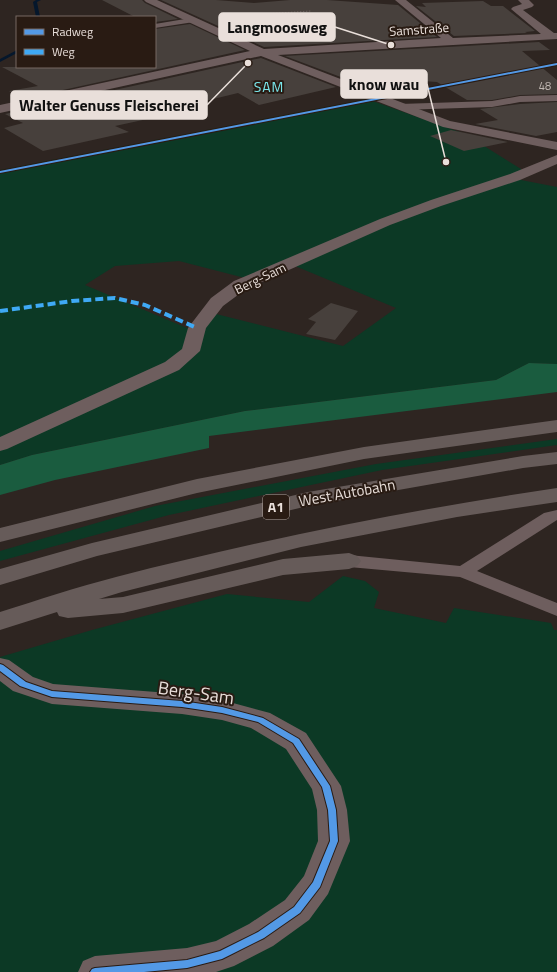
<svg xmlns="http://www.w3.org/2000/svg" width="557" height="972" font-family="'Titillium Web',sans-serif">
<style>
.green{fill:#0c3925;fill-rule:evenodd}
.forest{fill:#1a5c3f}
.lines{fill:none;stroke-linecap:round;stroke-linejoin:round}
.stream{fill:#05172c;fill-rule:evenodd}
.building{fill:#47403c}
.path{stroke:#6a605e;stroke-width:1;stroke-dasharray:1.5 1.5;stroke-linecap:butt}
.service{fill:#6e5e5e;fill-rule:evenodd}
.minor{fill:#6e5e5e;fill-rule:evenodd}
.motorway{fill:#665b59;fill-rule:evenodd}
.quiet{stroke:#3fa9f5;stroke-width:4;stroke-dasharray:8 4;stroke-linecap:butt}
.cycleway-casing{stroke:#291b13;stroke-width:2}
.cycleway{fill:#5399e6;fill-rule:evenodd}
.labels{text-anchor:middle;stroke-width:4;stroke-linejoin:round;paint-order:stroke}
.far-number-label{font-size:11px;fill:#c0b7b2}
.far-street-label{font-size:13px;fill:#e9dfda;stroke:#291b13}
.far-quarter-label{font-size:14px;letter-spacing:1px;fill:#79e5ea;stroke:#291b13}
.shield{fill:#291b13;stroke:#afa49e;stroke-width:1}
.shield-label{font-size:14px;font-weight:bold;fill:#e9dfda}
.street-label{font-size:15px;fill:#e9dfda;stroke:#291b13}
.near-street-label{font-size:18px;fill:#e9dfda;stroke:#291b13}
.leader{fill:none;stroke:#e9dfda;stroke-width:1.5}
.callout-dot{fill:#e9dfda;stroke:#291b13;stroke-width:1.5}
.callout{fill:#e9dfda;stroke:#e9dfda;stroke-width:1.5}
.callout-label{font-size:16px;text-anchor:middle;font-weight:bold;fill:#111}
</style>
<rect width="100%" height="100%" fill="#2e2521"/>
<g class="green">
<path d="M367 99 465 134 521 169V180L557 187V364L529 363 496 380 245 411 32 455 0 465V170ZM179 261 245 278 295 266 396 308 343 346 216 314 187 328 85 285 115 266Z"/>
<polygon points="557,439 557,445 382,470 169,515 0,561 0,551 155,506 376,464"/>
<polygon points="343,576 365,581 379,592 374,608 446,623 454,608 551,623 554,630 557,630 557,972 0,972 0,657 92,630 227,594 309,602"/>
</g>
<polygon class="forest" points="529,363 557,364 557,392 209,436 209,448 55,480 0,495 0,465 32,455 245,411 496,380"/>
<g class="lines">
<g class="stream">
<polygon points="36,0 41,0 37,2 40,17 36,17 33,2"/>
<polygon points="17,50 17,53 0,62 0,59"/>
</g>
</g>
<g class="building">
<polygon points="102,0 142,0 145,3 178,19 155,22 155,17 135,17"/>
<polygon points="161,0 216,0 254,3 290,0 327,0 398,5 437,37 264,47"/>
<polygon points="483,1 491,6 503,6 535,31 525,32 527,33 454,36 416,6 426,7 422,3"/>
<polygon points="190,24 245,50 22,99 9,91 38,86 2,67 155,67 155,29"/>
<polygon points="539,42 550,50 522,51 557,80 557,94 520,95 492,100 467,100 437,82 408,80 407,82 393,81 392,83 360,81 354,82 285,56"/>
<polygon points="261,58 336,87 259,105 238,93 147,115 152,118 115,126 129,132 43,151 4,128 23,123 5,114"/>
<polygon points="557,102 557,132 536,136 475,124 498,120 480,109 520,104"/>
<polygon points="451,130 508,142 464,151 430,136"/>
<polygon points="331,303 358,311 335,340 306,334 316,322 308,319"/>
</g>
<g class="lines">
<polyline class="path" points="231,16 311,11"/>
<g class="service">
<polygon points="191,18 194,18 194,22 155,28 155,24"/>
<polygon points="557,95 557,101 520,102 492,107 400,110 396,107 400,104 492,101 520,96"/>
<polygon points="557,510 557,520 477,571 557,603 557,616 460,577 349,567 343,565 340,561 343,557 349,555 460,566 544,513"/>
</g>
<g class="minor">
<polygon points="144,0 157,0 264,49 441,38 395,0 406,0 453,38 541,34 511,9 513,7 522,4 518,0 529,0 534,5 532,7 523,10 554,33 557,33 557,39 278,55 450,121 557,142 557,150 443,127 261,56 0,113 0,105 250,51 146,2"/>
<polygon points="557,155 557,164 520,180 441,206 390,225 246,289 223,306 206,328 200,351 179,370 7,449 0,451 0,437 165,362 182,349 188,328 211,298 234,281 380,219 431,200 510,174"/>
<polygon points="0,658 9,660 33,677 53,684 182,694 222,700 270,713 306,733 341,786 347,810 350,841 328,894 309,920 273,946 234,966 216,972 78,972 83,961 95,956 187,948 216,941 249,924 285,900 304,876 318,841 317,810 312,789 286,749 251,728 222,720 182,714 52,704 13,691 0,681"/>
</g>
<g class="motorway">
<polygon points="557,420 557,432 364,459 197,493 0,542 0,528 197,479 364,447"/>
<polygon points="557,452 557,464 523,468 308,506 97,556 0,585 0,569 92,543 308,492 523,456"/>
<path d="M557 488V502L457 517 301 547 122 592 99 599 123 597 283 559 349 553 357 556 361 561 357 566 349 569 283 575 123 613 68 618 59 616 57 612 0 630V612C38 600 77 587 116 577 261 540 408 510 557 488Z"/>
</g>
<polyline class="quiet" points="0,311 72,301 115,298 145,305 197,328"/>
<defs>
<g id="cycleway">
<polygon points="557,63 557,65 0,173 0,171"/>
<polygon points="0,664 3,665 26,682 52,691 182,701 222,707 263,718 299,739 330,786 336,810 338,841 320,887 300,913 264,938 222,959 187,968 144,972 90,972 92,969 95,968 187,960 220,951 258,932 294,907 313,882 330,841 328,810 322,787 293,743 258,722 222,713 182,707 52,697 20,686 0,671"/>
</g>
</defs>
<use href="#cycleway" class="cycleway-casing"/>
<use href="#cycleway" class="cycleway"/>
</g>
<g class="labels">
<g class="far-number-label">
<text x="545" y="90">48</text>
</g>
<g class="far-street-label">
<text transform="translate(419 29) rotate(-4)" y="5">Samstraße</text>
<text transform="translate(260 278) rotate(-26)" y="5">Berg-Sam</text>
</g>
<g class="far-quarter-label">
<text x="269" y="92">SAM</text>
</g>
<rect class="shield" x="263" y="495" width="26" height="24" rx="3"/>
<g class="shield-label">
<text x="276" y="512">A1</text>
</g>
<g class="street-label">
<text transform="translate(347 493) rotate(-10)" y="5">West Autobahn</text>
</g>
<g class="near-street-label">
<text transform="translate(196 693) rotate(8)" y="6">Berg-Sam</text>
</g>
</g>
<path class="leader" d="M391 45L335 27M446 162L427 84M248 63L207 105"/>
<g class="callout-dot">
<circle cx="391" cy="45" r="4"/>
<circle cx="446" cy="162" r="4"/>
<circle cx="248" cy="63" r="4"/>
</g>
<g class="callout">
<rect x="219" y="13" width="116" height="28" rx="4"/>
<rect x="341" y="70" width="86" height="28" rx="4"/>
<rect x="11" y="91" width="196" height="28" rx="4"/>
</g>
<g class="callout-label">
<text x="277" y="33">Langmoosweg</text>
<text x="384" y="90">know wau</text>
<text x="109" y="111">Walter Genuss Fleischerei</text>
</g>
<rect x="16" y="16" width="140" height="52" fill="#291b13" stroke="#766963"/>
<rect x="24" y="29" width="20" height="6" fill="#5399e6" stroke="#766963"/>
<text x="52" y="36" font-size="12" fill="#e9dfda">Radweg</text>
<rect x="24" y="49" width="20" height="6" fill="#3fa9f5" stroke="#766963"/>
<text x="52" y="56" font-size="12" fill="#e9dfda">Weg</text>
</svg>
